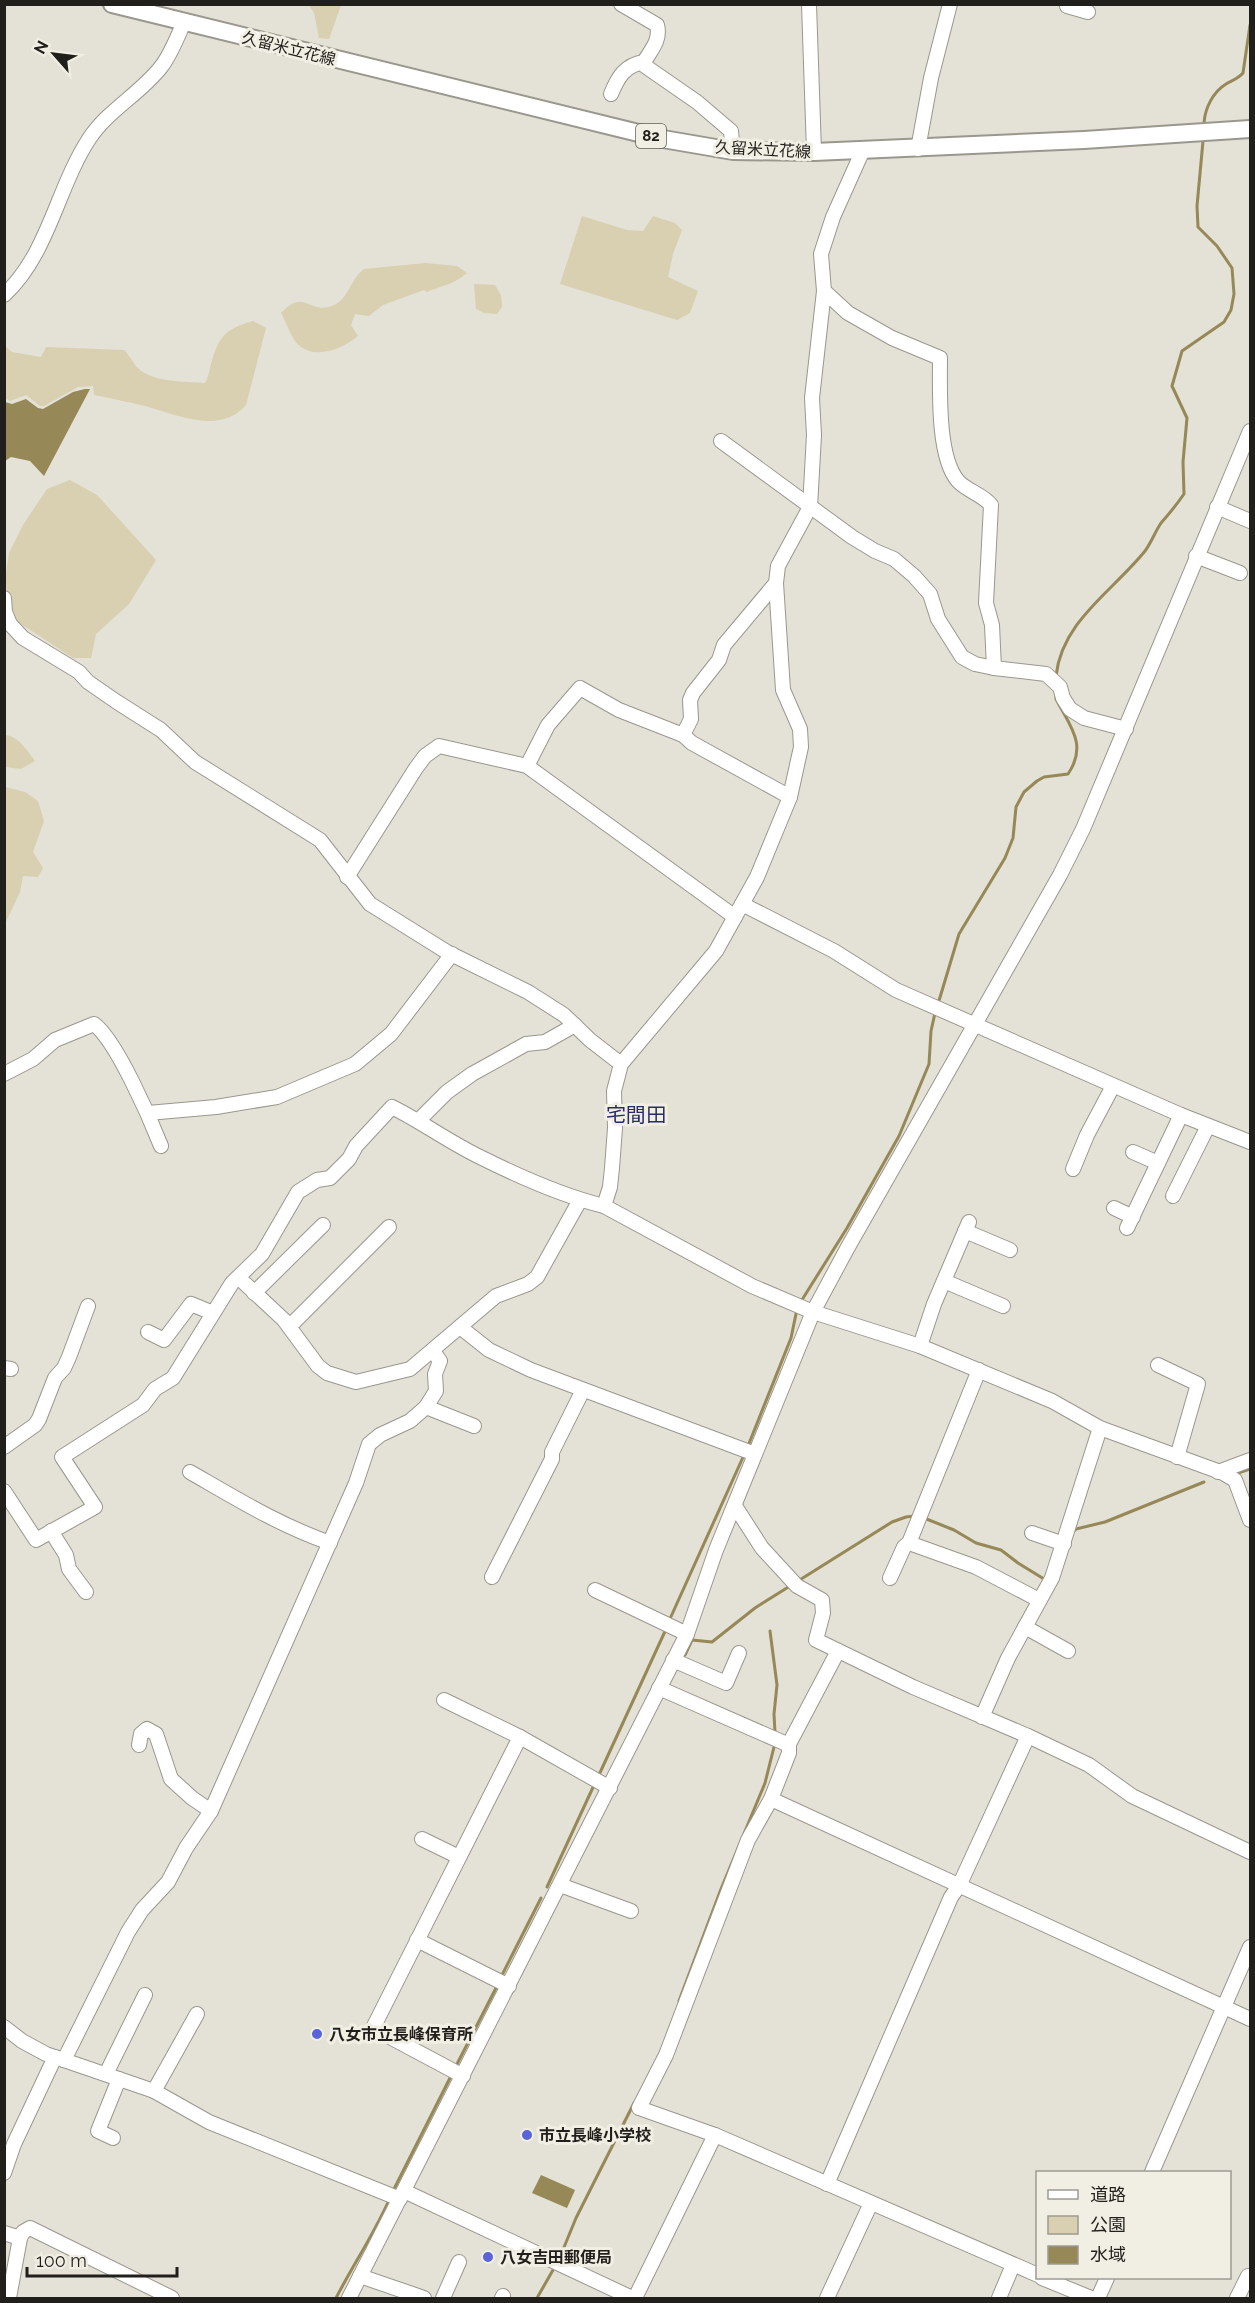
<svg xmlns="http://www.w3.org/2000/svg" width="1255" height="2303" font-family="Raleway,'Noto Sans JP',sans-serif">
<style>
.green{fill:#d8d0b1}
.water{fill:#968857}
.lines{fill:none;stroke-linecap:round;stroke-linejoin:round}
.stream{stroke:#968857;stroke-width:3}
.minor-casing{stroke:#9a978d;stroke-width:16}
.major-casing{stroke:#9a978d;stroke-width:20}
.minor{stroke:#fff;stroke-width:14}
.major{stroke:#fff;stroke-width:16}
.poi-dot{fill:#5963da;stroke:#f1eee3;stroke-width:2}
.labels{text-anchor:middle;stroke-width:6;stroke-linejoin:round;paint-order:stroke}
.shield{fill:#f1eee3;stroke:#5f5d57;stroke-width:1.5}
.shield-label{font-size:15px;font-weight:bold;fill:#201f1b}
.street-label{font-size:16px;fill:#201f1b;stroke:#f1eee3}
.poi-label{font-size:16px;font-weight:bold;fill:#201f1b;stroke:#f1eee3;text-anchor:start}
.quarter-label{font-size:20px;fill:#282d67;stroke:#f1eee3}
</style>
<rect width="100%" height="100%" fill="#e4e1d6"/>
<g class="green">
<polygon points="309,5 341,5 329,39 319,38 314,13"/>
<polygon points="582,216 627,230 643,231 653,216 675,223 682,230 673,254 668,277 698,291 690,313 677,320 560,284"/>
<path d="M425 263 457 266 467 273C453 285 443 285 427 292L424 290 383 305 369 316 355 314 351 325 358 336C344 348 318 359 301 347 291 340 287 323 281 313 305 289 306 312 329 307 349 302 349 280 364 269Z"/>
<polygon points="474,284 495,285 501,295 502,307 497,314 484,313 476,309"/>
<path d="M253 321 266 328 246 405C220 435 177 415 145 406 128 402 111 398 94 395L93 386 78 387 44 406H40L26 395 10 401 5 398V346L12 352 41 357 46 347 124 350C130 355 133 364 139 369 155 383 185 381 205 383 209 376 209 371 211 364 219 336 225 329 253 321Z"/>
<polygon points="70,480 97,495 156,560 129,604 96,634 91,658 73,658 21,624 12,614 5,580 9,553 23,525 47,489"/>
<path d="M5 735C17 735 28 751 35 761L21 769 5 767Z"/>
<polygon points="5,787 25,792 38,801 44,821 33,852 43,868 38,877 23,876 20,892 5,924"/>
</g>
<g class="water">
<polygon points="85,389 90,389 44,476 30,461 11,457 5,461 5,402 12,404 26,399 38,408 43,409 73,392"/>
<polygon points="541,2175 575,2190 567,2208 532,2193"/>
</g>
<g class="lines">
<g class="stream">
<path d="M1204 123C1205 108 1213 92 1226 84 1232 80 1238 79 1243 73L1250 25"/>
<path d="M1056 676C1062 621 1113 591 1145 551 1151 543 1155 532 1161 523 1169 514 1177 504 1184 494L1183 462 1187 418 1172 386 1182 351 1224 322 1231 310 1234 294 1232 268 1217 246 1198 227 1197 206 1203 141"/>
<path d="M938 1004 959 934 1005 858 1013 838 1016 807 1024 792 1037 781 1044 777 1068 774C1088 745 1070 726 1056 699V695"/>
<polyline points="800,1303 847,1228 899,1136 929,1064 931,1031 935,1013"/>
<polyline points="748,1446 791,1338 797,1309"/>
<polyline points="1238,1473 1250,1469"/>
<polyline points="924,1518 954,1530 976,1543 1001,1550 1018,1563 1044,1579"/>
<polyline points="1072,1533 1076,1529 1105,1522 1204,1482"/>
<polyline points="798,1581 892,1522 906,1517 914,1516"/>
<polyline points="669,1621 744,1455"/>
<polyline points="770,1631 777,1685 774,1714 775,1733"/>
<polyline points="685,1655 692,1640 712,1642 755,1608 790,1586"/>
<polyline points="598,1777 667,1627"/>
<polyline points="547,1887 595,1783"/>
<polyline points="501,1977 541,1898"/>
<polyline points="679,2001 721,1889 765,1783 775,1743"/>
<polyline points="455,2068 497,1986"/>
<polyline points="393,2191 452,2074"/>
<polyline points="560,2257 576,2218 634,2103"/>
<path d="M336 2298C353 2265 374 2234 389 2200"/>
<polyline points="537,2298 553,2270"/>
</g>
<defs>
<g id="minor">
<path d="M621 4 657 25C661 40 651 50 644 62L645 66 697 102 731 131 733 151"/>
<polyline points="809,4 814,152"/>
<polyline points="1067,6 1088,12"/>
<path d="M611 94C618 77 625 65 644 62"/>
<polyline points="918,149 931,78 950,4"/>
<path d="M824 291 848 313 892 338 940 358C940 389 937 457 958 481 967 491 982 494 991 505L986 603 992 625 994 668"/>
<path d="M4 295C48 255 57 188 89 139 108 110 140 94 161 67 171 54 177 38 184 22"/>
<polyline points="721,441 852,537 875,551 894,559 914,576 930,594 938,619 962,657 975,664 994,668 1046,674 1060,687 1063,698 1070,709 1084,718 1126,729"/>
<polyline points="1217,507 1250,521"/>
<polyline points="1196,556 1240,573"/>
<polyline points="4,598 5,612 10,624 23,638 79,672 88,682 117,702 161,730 195,762 320,840 370,904 447,952 528,992 564,1015 590,1040 621,1064"/>
<polyline points="683,735 691,719 690,700 693,693 719,660 724,645 776,583"/>
<polyline points="527,766 548,725 580,688 619,710 683,735 692,743 790,797"/>
<polyline points="347,877 416,768 425,756 439,746 527,766 735,917"/>
<polyline points="742,904 834,951 896,990 1181,1115 1250,1142"/>
<path d="M4 1074 33 1059 55 1040 94 1024C116 1040 150 1118 161 1146"/>
<polyline points="148,1113 216,1107 277,1097 355,1064 391,1034 452,954"/>
<polyline points="419,1120 447,1092 472,1074 526,1044 545,1042 575,1025"/>
<polyline points="1133,1152 1158,1163"/>
<polyline points="1073,1169 1087,1135 1113,1086"/>
<polyline points="1173,1196 1208,1126"/>
<polyline points="604,1206 610,1187 612,1168 615,1128 614,1091 621,1064 716,951 757,877 790,797 801,747 800,729 783,690 776,583 778,566 810,507 814,435 812,398 824,291 821,254 833,217 863,150"/>
<polyline points="1114,1208 1133,1217"/>
<polyline points="1127,1228 1181,1115"/>
<polyline points="965,1231 1010,1250"/>
<polyline points="239,1278 284,1320 318,1366 327,1373 356,1382 410,1369 496,1296 528,1284 537,1277 580,1200"/>
<polyline points="944,1281 1003,1306"/>
<polyline points="254,1293 323,1225"/>
<polyline points="294,1322 389,1227"/>
<polyline points="460,1327 489,1350 531,1370 755,1454"/>
<polyline points="148,1332 164,1340 191,1304 213,1313"/>
<polyline points="920,1346 934,1304 969,1222"/>
<polyline points="1158,1365 1198,1384 1177,1457"/>
<polyline points="4,1368 11,1369"/>
<polyline points="426,1407 474,1426"/>
<polyline points="4,1447 35,1425 39,1419 55,1378 64,1368 69,1357 88,1306"/>
<path d="M190 1472C237 1499 279 1525 330 1543"/>
<polyline points="1218,1472 1250,1460"/>
<path d="M4 1491 36 1540 95 1507 62 1457 143 1405 155 1389 173 1378 232 1283 262 1254 298 1192 317 1180 330 1178 349 1159 356 1146 392 1107C422 1122 449 1142 480 1157 518 1176 563 1196 604 1206L752 1286 813 1312 920 1346 1052 1401 1100 1428 1223 1473 1235 1480 1250 1520"/>
<polyline points="735,1506 762,1548 797,1586 822,1600 823,1613 816,1640 913,1687 1028,1736 1089,1765 1132,1796 1250,1852"/>
<polyline points="51,1531 66,1555 69,1569 86,1592"/>
<polyline points="1032,1533 1064,1544"/>
<polyline points="909,1543 979,1370"/>
<polyline points="492,1577 552,1459 552,1452 583,1390"/>
<polyline points="890,1578 904,1547 909,1543 976,1567 1039,1600"/>
<polyline points="595,1590 687,1634"/>
<polyline points="1025,1627 1068,1651"/>
<polyline points="838,1651 789,1744 789,1753 771,1799 748,1840 666,2055 639,2108 715,2135 1038,2275"/>
<polyline points="673,1660 726,1683 739,1653"/>
<polyline points="659,1688 789,1745"/>
<polyline points="444,1700 520,1737 610,1788"/>
<polyline points="982,1717 1008,1658 1052,1578 1100,1428"/>
<polyline points="139,1745 141,1734 147,1729 156,1734 171,1779 192,1798 211,1811"/>
<polyline points="771,1799 1250,2019"/>
<polyline points="422,1839 459,1857"/>
<polyline points="560,1885 631,1911"/>
<polyline points="417,1940 509,1986"/>
<polyline points="4,2027 22,2041 46,2054 154,2091 209,2122 400,2199"/>
<polyline points="64,2060 128,1932 142,1910 168,1882 186,1848 211,1811 356,1483 369,1444 380,1435 410,1421 426,1407 436,1391 435,1374 440,1361 433,1351"/>
<polyline points="106,2074 145,1995"/>
<polyline points="463,2076 373,2028 520,1737"/>
<polyline points="154,2091 197,2014"/>
<polyline points="113,2138 98,2131 119,2079"/>
<polyline points="1152,2172 1250,1947"/>
<polyline points="4,2173 14,2144 55,2057"/>
<polyline points="827,2184 951,1897 959,1886 1028,1736"/>
<polyline points="404,2191 632,2298"/>
<polyline points="4,2233 20,2238"/>
<polyline points="360,2276 424,2298"/>
<polyline points="1042,2278 1091,2298"/>
<polyline points="9,2298 20,2238 23,2232 30,2228 172,2298"/>
<polyline points="349,2298 687,1634 716,1550 813,1312 848,1247 1060,875 1083,829 1250,431"/>
<polyline points="443,2298 459,2262"/>
<polyline points="502,2298 503,2296"/>
<polyline points="635,2298 715,2135"/>
<polyline points="827,2298 871,2203"/>
<polyline points="999,2298 1013,2265"/>
<polyline points="1098,2298 1107,2278"/>
<polyline points="1237,2298 1248,2276"/>
</g>
<polyline id="major" points="112,4 663,139 733,151 814,152 1084,140 1250,129"/>
</defs>
<use href="#minor" class="minor-casing"/>
<use href="#major" class="major-casing"/>
<use href="#minor" class="minor"/>
<use href="#major" class="major"/>
</g>
<g class="poi-dot">
<circle cx="317" cy="2034" r="6"/>
<circle cx="527" cy="2135" r="6"/>
<circle cx="488" cy="2257" r="6"/>
</g>
<g class="labels">
<rect class="shield" x="636" y="124" width="30" height="24" rx="4.5"/>
<g class="shield-label">
<text x="651" y="141">82</text>
</g>
<g class="street-label">
<text transform="translate(289 48) rotate(14)" y="6">久留米立花線</text>
<text transform="translate(763 149) rotate(3)" y="6">久留米立花線</text>
</g>
<g class="poi-label">
<text x="329" y="2040">八女市立長峰保育所</text>
<text x="539" y="2141">市立長峰小学校</text>
<text x="500" y="2263">八女吉田郵便局</text>
</g>
<g class="quarter-label">
<text x="636" y="1122">宅間田</text>
</g>
</g>
<rect width="1255" height="2303" fill="none" stroke="#201f1b" stroke-width="12"/>
<rect x="1036" y="2171" width="195" height="108" fill="#f1eee3" stroke="#9d9b93" stroke-width="1.5"/>
<rect x="1048" y="2190" width="30" height="9" fill="#ffffff" stroke="#9d9b93" stroke-width="1.5"/>
<text x="1090" y="2201" font-size="18" fill="#201f1b">道路</text>
<rect x="1048" y="2216" width="30" height="18" fill="#d8d0b1" stroke="#9d9b93" stroke-width="1.5"/>
<text x="1090" y="2231" font-size="18" fill="#201f1b">公園</text>
<rect x="1048" y="2246" width="30" height="18" fill="#968857" stroke="#9d9b93" stroke-width="1.5"/>
<text x="1090" y="2261" font-size="18" fill="#201f1b">水域</text>
<g transform="translate(54 54) rotate(298)" stroke="#f1eee3" stroke-width="4.5" paint-order="stroke">
<path d="M0-4.5L10 22L0 15L-10 22Z" fill="#201f1b"/>
<text y="-9" font-size="16" font-weight="bold" text-anchor="middle" fill="#201f1b">N</text>
</g>
<path d="M27 2267v9h150v-9" fill="none" stroke="#201f1b" stroke-width="3"/>
<text x="36" y="2267" font-size="18" fill="#201f1b" stroke="#f1eee3" stroke-width="4.5" paint-order="stroke">100 m</text>
</svg>
